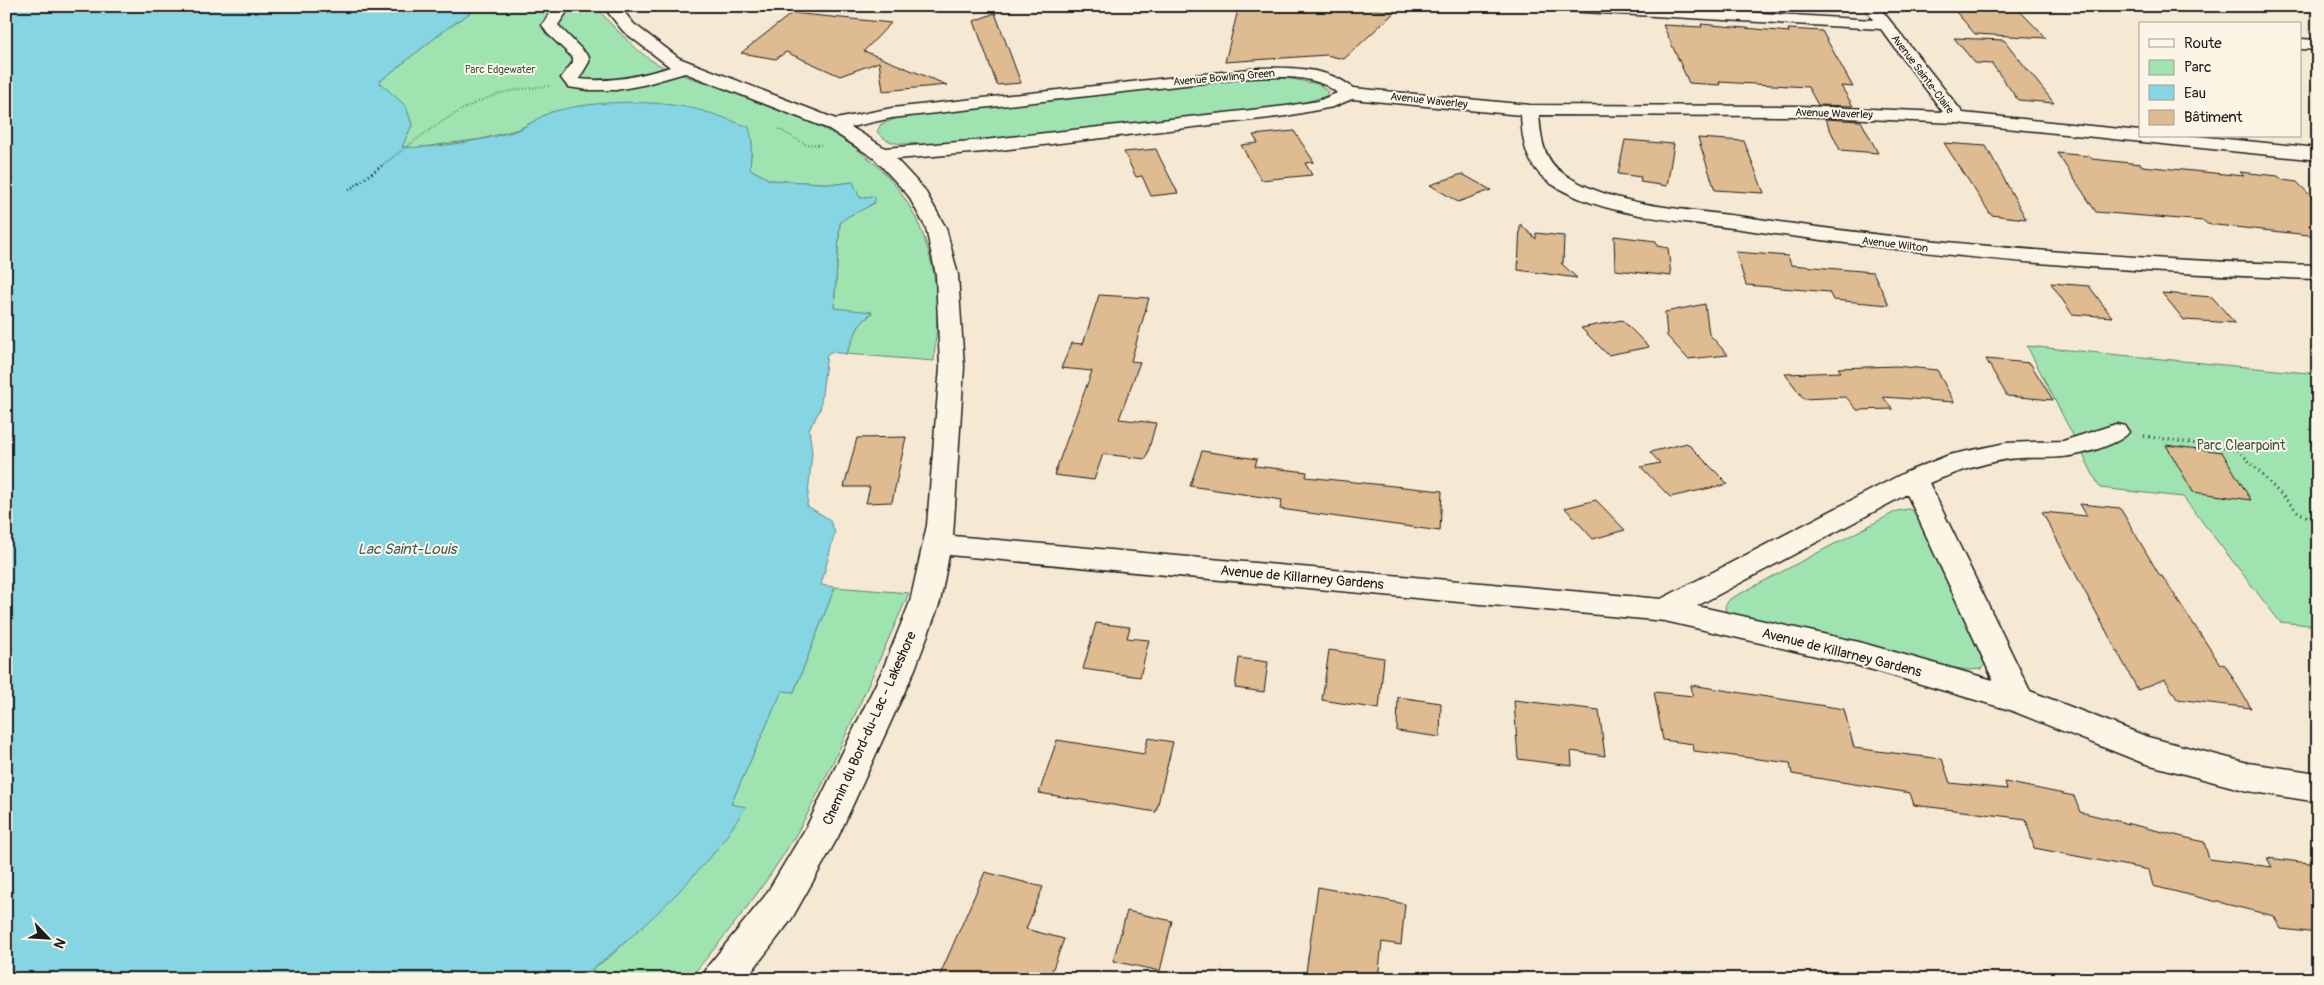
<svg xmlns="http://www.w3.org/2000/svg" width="2324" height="985" font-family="Pangolin,sans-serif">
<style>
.green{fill:#9fe4b0;stroke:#5e8066}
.water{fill:#86d5e3;stroke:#5c8b93}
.building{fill:#debb90;stroke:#1c1c1c}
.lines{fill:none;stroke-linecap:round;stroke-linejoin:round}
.minor-casing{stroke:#1c1c1c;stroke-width:3}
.path-far2{stroke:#1c1c1c;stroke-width:2;stroke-dasharray:0.5 2.5;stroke-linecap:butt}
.path-far1{stroke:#1c1c1c;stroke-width:2.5;stroke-dasharray:1 3;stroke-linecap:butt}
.path{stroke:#1c1c1c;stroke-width:3;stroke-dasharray:1 4;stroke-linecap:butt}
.minor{fill:#fcf5e5;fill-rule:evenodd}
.labels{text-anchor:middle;stroke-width:4;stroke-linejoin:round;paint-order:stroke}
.far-park-label{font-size:11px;fill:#435848;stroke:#fcf5e5}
.far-street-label{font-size:11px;fill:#1c1c1c;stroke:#fcf5e5}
.park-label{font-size:14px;fill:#435848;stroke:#fcf5e5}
.street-label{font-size:14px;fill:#1c1c1c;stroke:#fcf5e5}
.water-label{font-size:15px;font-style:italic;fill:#415d62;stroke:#fcf5e5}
</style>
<rect width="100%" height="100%" fill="#f6e9d4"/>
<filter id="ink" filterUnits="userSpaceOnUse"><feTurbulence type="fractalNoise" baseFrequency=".02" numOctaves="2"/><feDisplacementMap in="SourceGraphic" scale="10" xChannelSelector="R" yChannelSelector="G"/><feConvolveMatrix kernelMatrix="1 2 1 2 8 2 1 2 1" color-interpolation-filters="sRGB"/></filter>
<g filter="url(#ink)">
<g class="green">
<path d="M480 6H595V10L599 9C605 19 614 27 622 35 632 44 642 55 654 62 672 73 694 79 714 85 829 124 922 159 937 296 939 317 935 340 934 361L846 354 859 326 872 313 834 309 840 223 846 217 875 203 872 196 860 198 852 182 838 184 770 180 750 169 752 140 576 108 551 112 519 129 482 139 415 148 402 147 412 125 406 107 379 82 445 30Z"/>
<path d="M1275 76 1319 84 1328 92 1326 96 1289 107 1013 138 920 145 919 143C902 145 889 145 877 132L881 124 898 118V116L1238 78Z"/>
<polygon points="2027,346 2318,374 2318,626 2280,622 2183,497 2100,488"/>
<polygon points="1908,509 1918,512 1987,662 1981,669 1968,670 1949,667 1726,613 1725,606 1730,599 1897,511"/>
<path d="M835 587 909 593C876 666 845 741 808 813 776 873 733 927 689 979H579L613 954 661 908 714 853 745 808 731 804 782 690 794 692Z"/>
</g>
<path class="water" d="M6 6H480L445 30 379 82 406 106 412 125 402 147C434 149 488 140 518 130 530 125 539 116 552 112 593 100 656 99 699 110 716 114 732 121 749 127L752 140 750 169 770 180 838 184 853 182 860 198 873 196 876 199C872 209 848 213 840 223L834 308 872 312 859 326 846 354 831 352 827 354 820 410 809 429 812 452 807 506 829 519 835 532 821 585 835 587 794 692 782 691 731 804 746 807C735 823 725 840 713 854 673 900 628 943 579 979H6Z"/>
<g class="building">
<polygon points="1239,6 1317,6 1396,11 1344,59 1326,55 1225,62"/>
<polygon points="1951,6 2015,6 2046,38 1975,34"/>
<polygon points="792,13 891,23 864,51 947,85 883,91 879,62 840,76 786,52 776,59 741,53"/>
<polygon points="995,13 1021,83 997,85 974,21"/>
<polygon points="1701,24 1789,32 1788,29 1822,31 1853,87 1841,86 1853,106 1818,105 1808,87 1719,82 1720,85 1689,83 1663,25 1702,27"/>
<polygon points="1954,38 2004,40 2054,103 2018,100 1992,64 1975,63"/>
<polygon points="1825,119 1861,121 1878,153 1840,150"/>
<polygon points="1294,131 1314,162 1305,163 1312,175 1261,180 1241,145 1258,143 1253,135"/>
<polygon points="1698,138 1744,141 1764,193 1715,190"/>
<polygon points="1625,140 1674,144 1667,186 1640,182 1641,177 1618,174"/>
<polygon points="1944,143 1986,146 2026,219 1991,215"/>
<polygon points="1156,149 1160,158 1178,193 1151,196 1142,176 1136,177 1124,152"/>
<polygon points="2057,153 2089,156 2092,159 2141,164 2142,166 2244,176 2240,172 2278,176 2283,180 2297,182 2318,203 2318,236 2207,224 2204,221 2096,212"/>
<polygon points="1462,174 1491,190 1458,202 1430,185"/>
<polygon points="1520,224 1536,239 1536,233 1564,236 1563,263 1561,263 1577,278 1518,270"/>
<polygon points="1614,236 1656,241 1657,246 1668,248 1671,276 1615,270"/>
<polygon points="1736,252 1788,256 1791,265 1873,272 1889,305 1833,300 1829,292 1746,285"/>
<polygon points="2051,283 2089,286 2112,317 2072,314"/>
<polygon points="2162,293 2212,297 2235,323 2184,320"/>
<polygon points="1099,295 1149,298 1131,361 1140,362 1119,419 1156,423 1146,459 1103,454 1094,480 1054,475 1092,371 1061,368 1072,343 1083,344"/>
<polygon points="1705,304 1709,334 1728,355 1688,359 1667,336 1665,312"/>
<polygon points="1622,320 1649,347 1608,355 1581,328"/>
<polygon points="1986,359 2030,363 2053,400 2007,396"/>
<polygon points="1896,366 1937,370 1954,402 1883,397 1893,409 1857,410 1846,397 1804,399 1785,374 1841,372 1838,368"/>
<polygon points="906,437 892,502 866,503 870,487 844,487 857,438"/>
<polygon points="1687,443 1728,484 1670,497 1641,467 1660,463 1650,452"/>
<polygon points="2166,445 2222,452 2251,500 2193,492"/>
<polygon points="1202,451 1257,459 1255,466 1307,472 1306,477 1442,491 1440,531 1280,509 1282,500 1190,486"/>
<polygon points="1596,500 1625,530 1593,539 1565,508"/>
<polygon points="2080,504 2120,508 2160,576 2162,576 2220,664 2225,665 2251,708 2177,699 2165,679 2138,690 2042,512 2087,516"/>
<polygon points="1096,623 1130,627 1127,638 1149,640 1140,677 1083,669"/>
<polygon points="1329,650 1384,658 1379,709 1322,700"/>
<polygon points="1239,658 1268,662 1264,692 1235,688"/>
<polygon points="1691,685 1844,709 1854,748 1942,759 1950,783 2007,789 2005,782 2074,796 2080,812 2204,842 2209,859 2272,867 2267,858 2318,864 2318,933 2281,929 2274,916 2153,886 2149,870 2034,848 2026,819 1914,805 1910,793 1792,774 1790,763 1694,751 1693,744 1663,740 1654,692 1693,696"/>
<polygon points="1398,697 1441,703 1440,737 1397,731"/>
<polygon points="1514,700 1599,710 1605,756 1571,751 1572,766 1518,759"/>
<polygon points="1148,738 1173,742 1156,812 1039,793 1057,740 1144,754"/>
<polygon points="985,872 1043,887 1026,929 1064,939 1049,979 938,979"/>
<polygon points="1318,887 1405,904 1401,945 1382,942 1378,979 1305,979"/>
<polygon points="1127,911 1172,921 1160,971 1113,961"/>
</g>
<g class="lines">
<defs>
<g id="minor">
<path d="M555 6H571L558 25 589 57V62L579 79C610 83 641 76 670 67L623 31 603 6H619L634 24 679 58 836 119 892 108 1259 68C1290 67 1328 67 1353 88L1530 105 1799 106 1943 112 1881 29 1566 11 1559 6H1648L1873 20 1867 11 1870 8H1880L1963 113 2140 131V136H2196L2318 148V160L1957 123 1799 116 1539 115C1541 139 1543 160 1564 174 1612 207 1688 209 1745 217 1935 245 2126 260 2318 265V279C2124 273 1932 257 1740 229 1683 221 1598 216 1550 183 1526 166 1522 141 1521 115L1352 99 1333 107 1286 116 984 152 896 159 924 189 946 228 958 275 964 367 953 536 1661 599 1904 473 1949 455 2006 443 2063 441 2116 424 2125 426 2129 432C2120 445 2078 456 2061 457 2042 459 2022 456 2003 460 1977 465 1954 473 1929 483L2030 691 2148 737 2248 763 2318 773V802L2248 791 2143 763 2010 710 1859 666 1665 621 949 555 940 602 915 669 838 837 791 920 746 979H702L708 966 765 896 807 826 883 669 910 602 927 525 940 367 936 275 926 228 908 195 874 158 829 129 685 73 643 85 616 90H588L568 87 561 78 573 62V58L547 33 542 25ZM1248 78C1275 77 1315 73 1337 93L1318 101 1286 106 984 140 885 148 851 127 892 118ZM1907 494 1993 680 1859 642 1697 606Z"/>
<polygon points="2300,39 2318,40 2318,50 2300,49"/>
</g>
</defs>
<use href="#minor" class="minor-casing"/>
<g class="path-far2">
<polyline points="779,129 805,144 823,145"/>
<path d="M381 166C416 140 453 109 496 95 513 89 531 88 549 86"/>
</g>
<polyline class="path-far1" points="349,190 383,165"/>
<polyline class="path" points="2144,436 2238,450 2298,512 2318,522"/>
<use href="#minor" class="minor"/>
</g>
</g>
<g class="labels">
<g class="far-park-label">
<text x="500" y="73">Parc Edgewater</text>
</g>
<g class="far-street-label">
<text transform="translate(1923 74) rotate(53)" y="4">Avenue Sainte-Claire</text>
<text transform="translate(1224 77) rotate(-5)" y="4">Avenue Bowling Green</text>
<text transform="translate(1429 100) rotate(6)" y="4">Avenue Waverley</text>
<text transform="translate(1834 113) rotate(2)" y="4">Avenue Waverley</text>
<text transform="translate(1895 244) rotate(7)" y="4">Avenue Wilton</text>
</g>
<g class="park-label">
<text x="2241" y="450">Parc Clearpoint</text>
</g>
<g class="street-label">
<text transform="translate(1302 577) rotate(5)" y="5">Avenue de Killarney Gardens</text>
<text transform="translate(1842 652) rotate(14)" y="5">Avenue de Killarney Gardens</text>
<text transform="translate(869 728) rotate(-66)" y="5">Chemin du Bord-du-Lac - Lakeshore</text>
</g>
<g class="water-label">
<text x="407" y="554">Lac Saint-Louis</text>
</g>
</g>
<rect width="2324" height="985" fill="none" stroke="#fcf5e5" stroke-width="25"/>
<rect x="12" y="12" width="2299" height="960" fill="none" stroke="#1c1c1c" stroke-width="2" filter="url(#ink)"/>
<rect x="2139" y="22" width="162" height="115" fill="#fcf5e5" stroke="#a29e95"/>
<rect x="2149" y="39" width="25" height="8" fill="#fcf5e5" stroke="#a29e95"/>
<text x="2184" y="48" font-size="15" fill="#1c1c1c">Route</text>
<rect x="2149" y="60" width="25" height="15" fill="#9fe4b0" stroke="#a29e95"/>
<text x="2184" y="72" font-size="15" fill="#1c1c1c">Parc</text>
<rect x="2149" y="85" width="25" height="15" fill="#86d5e3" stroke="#a29e95"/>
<text x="2184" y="98" font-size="15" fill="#1c1c1c">Eau</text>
<rect x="2149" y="110" width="25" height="15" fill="#debb90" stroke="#a29e95"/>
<text x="2184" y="122" font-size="15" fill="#1c1c1c">Bâtiment</text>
<g transform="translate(48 938) rotate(115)" stroke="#fcf5e5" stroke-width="4" paint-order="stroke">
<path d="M0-4L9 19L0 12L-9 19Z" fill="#1c1c1c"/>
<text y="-8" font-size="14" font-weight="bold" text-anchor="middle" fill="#1c1c1c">N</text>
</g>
</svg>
